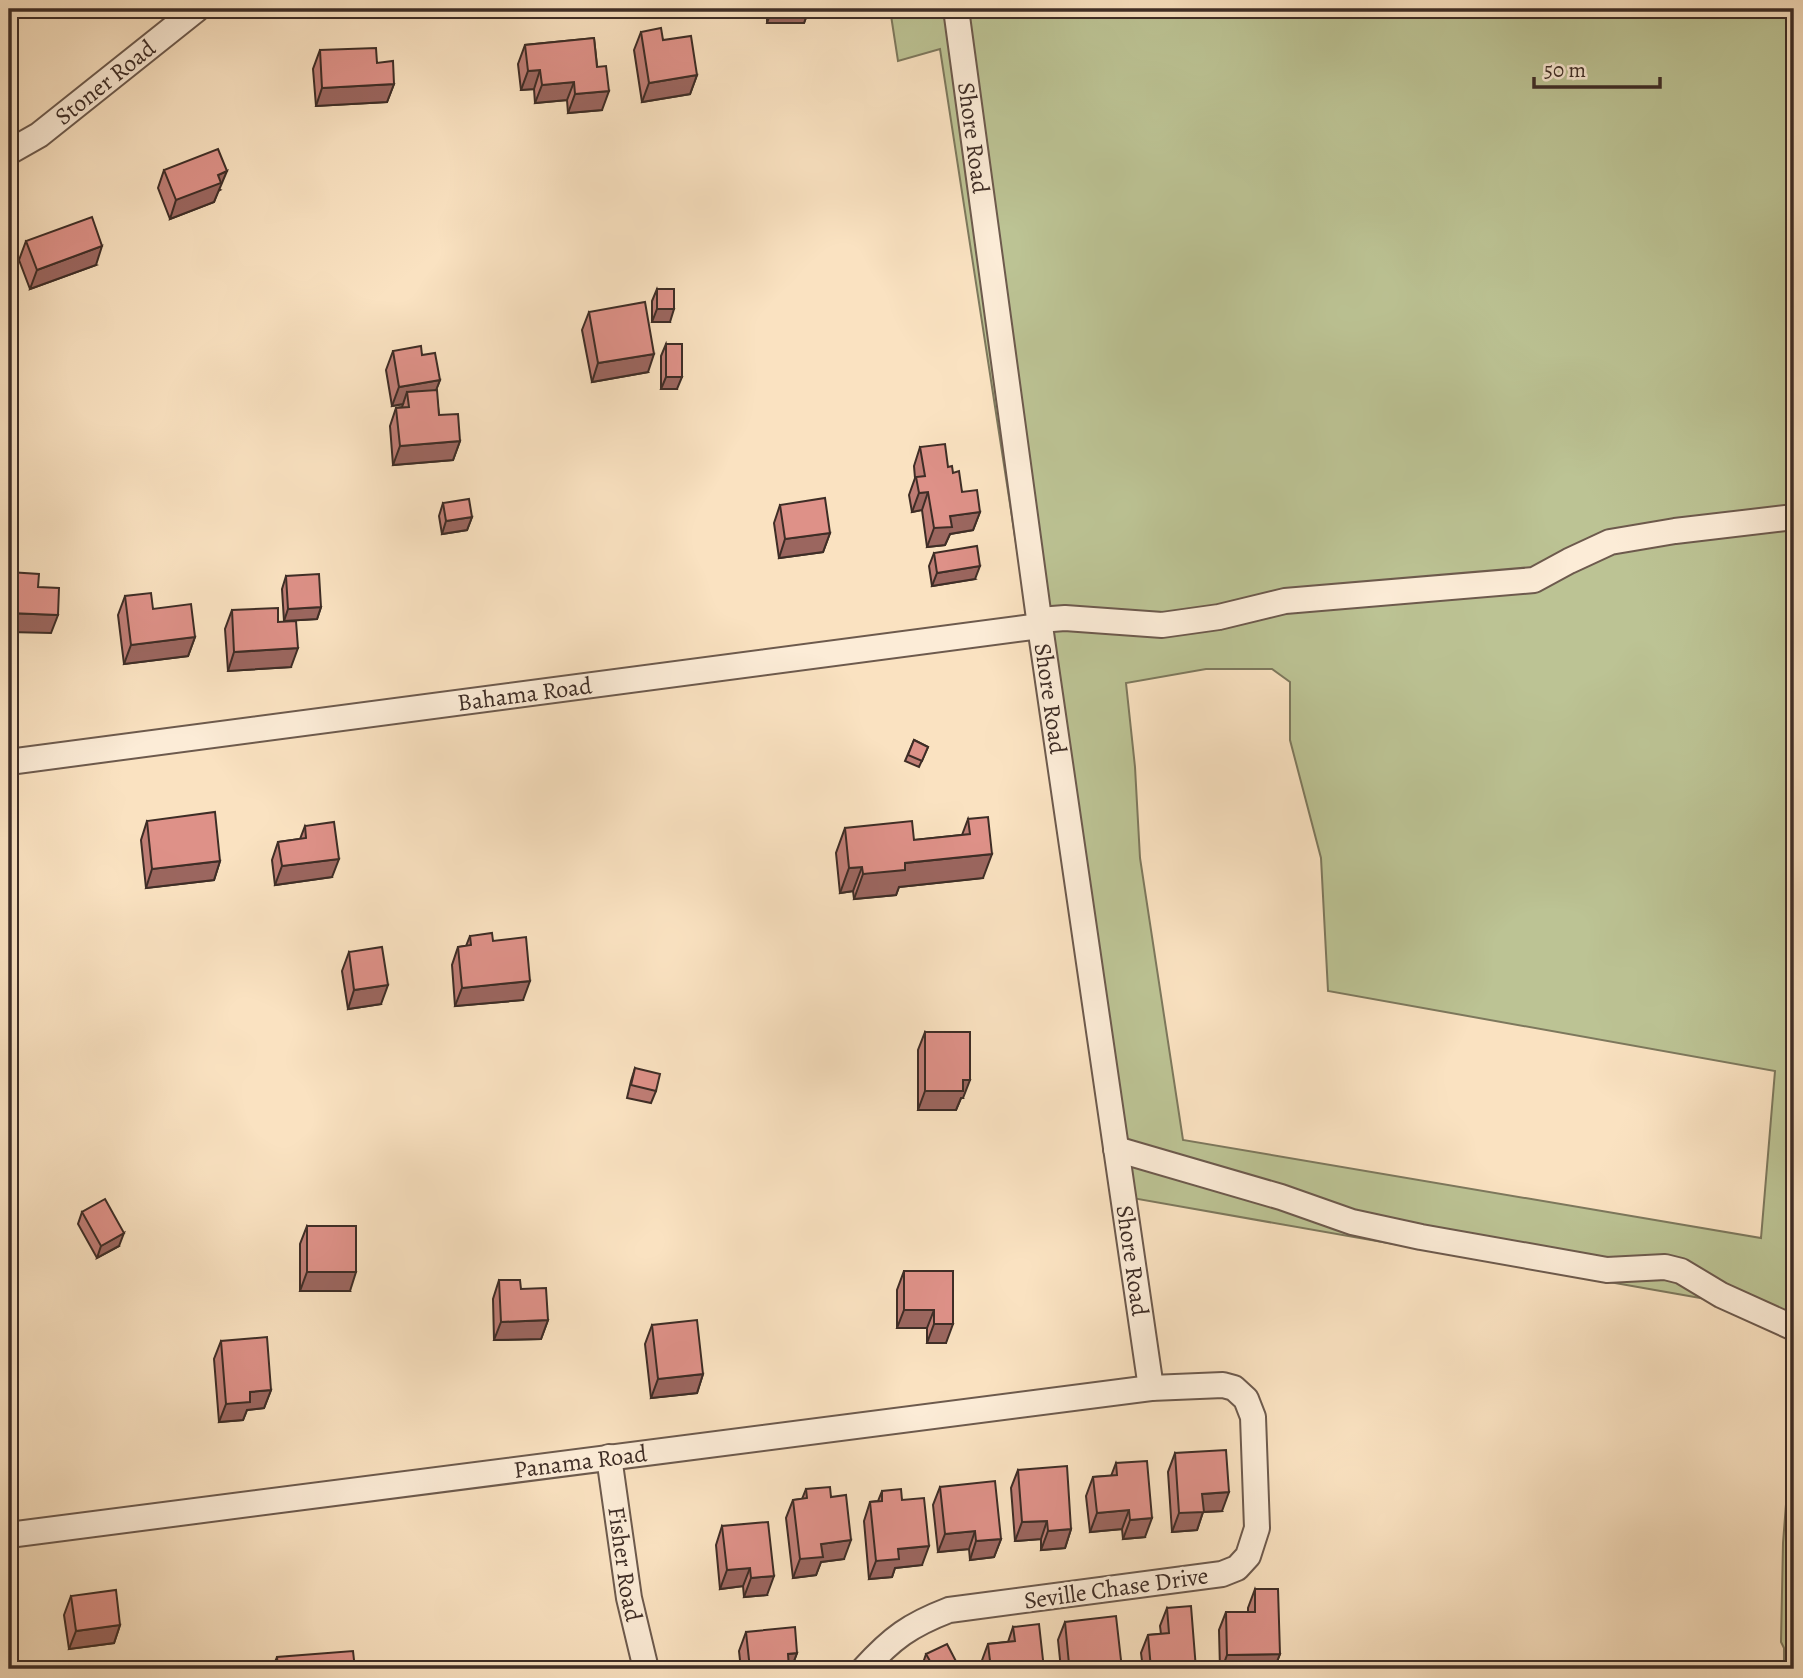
<svg xmlns="http://www.w3.org/2000/svg" width="1803" height="1678" font-family="Alegreya,serif">
<style>
.green{fill:#bcc394;stroke:#7d785d;stroke-width:2;fill-rule:evenodd}
.lines{fill:none;stroke-linecap:round;stroke-linejoin:round}
.minor-casing{stroke:#6d5a4d;stroke-width:28}
.minor{stroke:#fcecd7;stroke-width:24}
.wall{fill:#bf7d75;stroke:#3e2d26;stroke-width:2}
.shaded-wall{fill:#9b665f;stroke:#3e2d26;stroke-width:2}
.building{fill:#de9188;stroke:#3e2d26;stroke-width:2}
.labels{text-anchor:middle;stroke-width:6;stroke-linejoin:round;paint-order:stroke}
.street-label{font-size:24px;fill:#3e2d26;stroke:#fcecd7}
</style>
<rect width="100%" height="100%" fill="#fae2c1"/>
<filter id="stains"><feTurbulence type="fractalNoise" baseFrequency=".00286" numOctaves="4"/><feColorMatrix values="0 0 0 0 .2 0 0 0 0 .09 0 0 0 0 .02 0 0 0 .5 -.17"/></filter>
<radialGradient id="worn" r=".72"><stop offset=".6" stop-color="#630" stop-opacity="0"/><stop offset="1" stop-color="#630" stop-opacity=".3"/></radialGradient>
<g class="green">
<polygon points="890,9 947,9 1026,608 940,49 898,61"/>
<path d="M965 9H1794V1338L1723 1302 1132 1198ZM1206 669H1272L1290 682V740L1321 858 1328 991 1775 1071 1761 1238 1183 1140 1140 858 1135 767 1126 683Z"/>
<polygon points="1793,1414 1794,1669 1784,1669 1784,1648 1781,1642 1783,1543"/>
</g>
<g class="lines">
<defs>
<g id="minor">
<path id="s1" d="M956 9 1040 626 1151 1388"/>
<path id="s2" d="M9 152 39 135 197 9"/>
<polyline points="1039,620 1065,618 1162,625 1219,617 1285,601 1534,580 1569,561 1610,542 1675,531 1794,517"/>
<path id="s3" d="M9 762 1040 626"/>
<polyline points="1116,1149 1281,1197 1352,1222 1421,1237 1607,1270 1665,1267 1681,1271 1721,1295 1794,1328"/>
<path id="s4" d="M609 1457 629 1598 646 1669"/>
<path id="s5" d="M9 1535 1151 1388 1223 1385 1234 1388 1246 1399 1253 1417 1257 1528 1248 1556 1237 1568 1222 1574 949 1610C910 1625 892 1638 864 1669"/>
</g>
</defs>
<use href="#minor" class="minor-casing"/>
<use href="#minor" class="minor"/>
</g>
<g class="wall">
<polygon points="767,9 809,9 804,23 767,23"/>
<polygon points="641,32 663,40 697,75 690,94 642,102 634,50"/>
<polygon points="594,38 602,110 568,113 567,100 535,103 534,89 521,90 518,64 525,45"/>
<polygon points="320,50 377,63 394,84 387,102 316,106 313,69"/>
<polygon points="164,170 220,190 218,191 214,202 170,219 158,188"/>
<polygon points="26,241 96,265 30,289 19,260"/>
<polygon points="657,289 670,322 652,322 652,301"/>
<polygon points="589,312 648,372 592,382 582,330"/>
<polygon points="666,344 677,389 661,389 661,356"/>
<polygon points="393,351 422,355 440,380 436,390 439,415 460,441 453,460 393,465 390,426 396,408 402,407 403,404 392,406 386,370"/>
<polygon points="920,447 948,467 953,473 962,492 980,512 973,530 950,534 945,545 927,547 922,510 912,512 909,495 915,478 914,466"/>
<polygon points="443,503 472,517 467,530 442,534 439,516"/>
<polygon points="780,505 830,533 823,552 779,558 774,523"/>
<polygon points="934,553 975,579 932,586 929,566"/>
<polygon points="286,576 321,607 317,619 284,621 282,589"/>
<polygon points="125,596 153,609 195,637 188,656 124,664 118,615"/>
<polygon points="232,610 278,622 291,667 228,671 225,629"/>
<polygon points="914,740 928,747 919,767 905,761"/>
<polygon points="968,819 983,878 899,887 896,895 854,899 853,891 840,893 836,853 845,828 914,840 962,835"/>
<polygon points="147,821 220,861 214,880 146,888 141,840"/>
<polygon points="305,826 332,877 275,885 272,860 278,842 300,839"/>
<polygon points="470,936 493,941 523,1000 455,1006 452,965 458,947 466,946"/>
<polygon points="349,952 381,1004 348,1009 342,971"/>
<polygon points="925,1032 963,1098 961,1098 956,1110 918,1110 918,1050"/>
<polygon points="635,1068 656,1091 651,1103 627,1098 631,1081"/>
<polygon points="82,1212 119,1246 97,1258 78,1224"/>
<polygon points="307,1226 350,1291 300,1291 300,1244"/>
<polygon points="904,1271 953,1271 946,1343 927,1343 927,1328 897,1328 897,1290"/>
<polygon points="499,1280 521,1289 548,1320 541,1339 494,1340 493,1299"/>
<polygon points="652,1325 703,1374 697,1393 651,1398 645,1344"/>
<polygon points="221,1341 271,1390 264,1408 247,1410 243,1420 219,1422 214,1359"/>
<polygon points="1175,1453 1222,1511 1203,1512 1197,1530 1172,1532 1168,1472"/>
<polygon points="1116,1463 1145,1537 1123,1539 1122,1529 1090,1532 1086,1496 1093,1477 1111,1476"/>
<polygon points="1018,1470 1071,1529 1065,1548 1041,1550 1041,1539 1015,1541 1011,1488"/>
<polygon points="940,1487 1001,1539 994,1557 970,1560 969,1549 938,1552 933,1505"/>
<polygon points="806,1489 831,1497 844,1559 821,1562 816,1575 793,1578 786,1518 793,1500 802,1499"/>
<polygon points="882,1491 902,1500 922,1565 895,1568 892,1577 869,1579 864,1521 870,1502 878,1501"/>
<polygon points="722,1526 767,1595 744,1597 743,1586 720,1589 716,1545"/>
<polygon points="1255,1589 1280,1654 1274,1669 1220,1669 1219,1630 1226,1612 1248,1612 1248,1608"/>
<polygon points="71,1596 120,1625 114,1643 69,1649 64,1615"/>
<polygon points="1167,1608 1196,1669 1143,1669 1141,1653 1148,1635 1161,1634 1160,1626"/>
<polygon points="1065,1622 1122,1669 1061,1669 1058,1640"/>
<polygon points="1013,1627 1044,1669 982,1669 981,1663 988,1644 1008,1642"/>
<polygon points="746,1632 797,1653 791,1669 741,1669 739,1651"/>
<polygon points="926,1654 960,1669 921,1669"/>
<polygon points="277,1657 355,1669 272,1669"/>
</g>
<g class="shaded-wall">
<polygon points="772,9 809,9 804,23 767,23"/>
<polygon points="540,70 534,89 521,90 528,71"/>
<polygon points="697,75 690,94 642,102 649,83"/>
<polygon points="574,82 567,100 535,103 542,85"/>
<polygon points="394,84 387,102 316,106 322,88"/>
<polygon points="609,91 602,110 568,113 575,94"/>
<polygon points="227,171 214,202 170,219 176,200 218,175"/>
<polygon points="102,246 96,265 30,289 37,270"/>
<polygon points="657,309 674,309 670,322 652,322"/>
<polygon points="654,354 648,372 592,382 598,363"/>
<polygon points="666,377 682,377 677,389 661,389"/>
<polygon points="440,380 433,398 407,392 403,404 392,406 399,387"/>
<polygon points="460,441 453,460 393,465 400,446"/>
<polygon points="928,492 922,510 912,512 919,493"/>
<polygon points="980,512 973,530 950,534 945,545 927,547 934,528 950,516"/>
<polygon points="472,517 467,530 442,534 446,521"/>
<polygon points="830,533 823,552 779,558 785,539"/>
<polygon points="980,566 975,579 932,586 937,573"/>
<polygon points="321,607 317,619 284,621 288,609"/>
<polygon points="9,613 58,615 51,633 9,632"/>
<polygon points="195,637 188,656 124,664 131,645"/>
<polygon points="298,648 291,667 228,671 234,652"/>
<polygon points="992,854 983,878 899,887 896,895 854,899 863,874 905,863"/>
<polygon points="339,859 332,877 275,885 282,866"/>
<polygon points="220,861 214,880 146,888 152,869"/>
<polygon points="862,867 853,891 840,893 849,868"/>
<polygon points="530,981 523,1000 455,1006 462,988"/>
<polygon points="388,985 381,1004 348,1009 354,990"/>
<polygon points="963,1080 970,1080 963,1098 961,1098 956,1110 918,1110 925,1091"/>
<polygon points="124,1233 119,1246 97,1258 101,1246"/>
<polygon points="307,1272 356,1272 350,1291 300,1291"/>
<polygon points="13,1294 9,1306 9,1295"/>
<polygon points="904,1310 934,1310 927,1328 897,1328"/>
<polygon points="548,1320 541,1339 494,1340 501,1322"/>
<polygon points="934,1324 953,1324 946,1343 927,1343"/>
<polygon points="703,1374 697,1393 651,1398 658,1379"/>
<polygon points="271,1390 264,1408 247,1410 243,1420 219,1422 226,1404 250,1392"/>
<polygon points="1229,1492 1222,1511 1203,1512 1197,1530 1172,1532 1179,1513 1202,1494"/>
<polygon points="1129,1510 1122,1529 1090,1532 1097,1513"/>
<polygon points="1152,1518 1145,1537 1123,1539 1130,1520"/>
<polygon points="1047,1521 1041,1539 1015,1541 1022,1522"/>
<polygon points="1071,1529 1065,1548 1041,1550 1048,1531"/>
<polygon points="975,1531 969,1549 938,1552 945,1534"/>
<polygon points="1001,1539 994,1557 970,1560 976,1541"/>
<polygon points="851,1540 844,1559 821,1562 816,1575 793,1578 800,1559 821,1544"/>
<polygon points="929,1546 922,1565 895,1568 892,1577 869,1579 876,1561 898,1549"/>
<polygon points="750,1568 743,1586 720,1589 727,1570"/>
<polygon points="774,1576 767,1595 744,1597 751,1578"/>
<polygon points="120,1625 114,1643 69,1649 76,1631"/>
<polygon points="797,1653 791,1669 782,1669 788,1654"/>
<polygon points="1280,1654 1274,1669 1222,1669 1227,1655"/>
<polygon points="1085,1662 1083,1669 1067,1669 1069,1664"/>
</g>
<g class="building">
<polygon points="661,28 663,40 691,36 697,75 649,83 641,32"/>
<polygon points="594,38 597,67 606,66 609,91 575,94 574,82 542,85 540,70 528,71 525,45"/>
<polygon points="376,48 377,63 393,61 394,84 322,88 320,50"/>
<polygon points="218,149 227,171 218,175 221,183 176,200 164,170"/>
<polygon points="92,217 102,246 37,270 26,241"/>
<rect x="657" y="289" width="17" height="20"/>
<polygon points="645,302 654,354 598,363 589,312"/>
<rect x="666" y="344" width="16" height="33"/>
<polygon points="421,346 422,355 435,353 440,380 399,387 393,351"/>
<polygon points="437,390 439,415 458,414 460,441 400,446 396,408 409,407 407,392"/>
<polygon points="945,444 948,467 952,466 953,473 959,471 962,492 977,490 980,512 950,516 952,527 934,528 928,492 919,493 916,477 925,476 920,447"/>
<polygon points="825,498 830,533 785,539 780,505"/>
<polygon points="469,499 472,517 446,521 443,503"/>
<polygon points="977,546 980,566 937,573 934,553"/>
<polygon points="9,572 39,574 38,587 59,588 58,615 9,613"/>
<polygon points="319,574 321,607 288,609 286,576"/>
<polygon points="151,593 153,609 191,604 195,637 131,645 125,596"/>
<polygon points="278,608 278,622 296,621 298,648 234,652 232,610"/>
<polygon points="914,740 928,747 922,761 908,755"/>
<polygon points="215,812 220,861 152,869 147,821"/>
<polygon points="988,817 992,854 905,863 905,870 863,874 862,867 849,868 845,828 912,821 914,840 970,834 968,819"/>
<polygon points="334,822 339,859 282,866 278,842 306,838 305,826"/>
<polygon points="492,933 493,941 526,937 530,981 462,988 458,947 471,945 470,936"/>
<polygon points="382,947 388,985 354,990 349,952"/>
<polygon points="925,1032 970,1032 970,1080 963,1080 963,1091 925,1091"/>
<polygon points="635,1068 660,1074 656,1091 631,1085"/>
<polygon points="105,1199 124,1233 101,1246 82,1212"/>
<rect x="307" y="1226" width="49" height="46"/>
<polygon points="9,1264 12,1264 13,1294 9,1295"/>
<polygon points="904,1271 953,1271 953,1324 934,1324 934,1310 904,1310"/>
<polygon points="499,1280 520,1280 521,1289 546,1288 548,1320 501,1322"/>
<polygon points="697,1320 703,1374 658,1379 652,1325"/>
<polygon points="267,1337 271,1390 250,1392 250,1402 226,1404 221,1341"/>
<polygon points="1226,1450 1229,1492 1202,1494 1204,1512 1179,1513 1175,1453"/>
<polygon points="1147,1461 1152,1518 1130,1520 1129,1510 1097,1513 1093,1477 1117,1475 1116,1463"/>
<polygon points="1067,1466 1071,1529 1048,1531 1047,1521 1022,1522 1018,1470"/>
<polygon points="995,1481 1001,1539 976,1541 975,1531 945,1534 940,1487"/>
<polygon points="830,1487 831,1497 846,1495 851,1540 821,1544 823,1557 800,1559 793,1500 807,1498 806,1489"/>
<polygon points="901,1489 902,1500 924,1498 929,1546 898,1549 899,1559 876,1561 870,1502 882,1501 882,1491"/>
<polygon points="768,1522 774,1576 751,1578 750,1568 727,1570 722,1526"/>
<polygon points="1255,1589 1278,1589 1280,1654 1227,1655 1226,1612 1255,1612"/>
<polygon points="116,1590 120,1625 76,1631 71,1596"/>
<polygon points="1191,1606 1196,1669 1151,1669 1148,1635 1169,1633 1167,1608"/>
<polygon points="1116,1616 1122,1669 1086,1669 1085,1662 1069,1664 1065,1622"/>
<polygon points="1039,1624 1044,1669 991,1669 988,1644 1015,1641 1013,1627"/>
<polygon points="795,1627 797,1653 788,1654 789,1669 750,1669 746,1632"/>
<polygon points="947,1644 960,1669 932,1669 934,1668 926,1654"/>
<polygon points="353,1651 355,1669 278,1669 277,1657"/>
</g>
<g class="labels">
<g class="street-label">
<text dy="8" stroke="none"><textPath href="#s2" startOffset="119">Stoner Road</textPath></text>
<text dy="8" stroke="none"><textPath href="#s1" startOffset="130">Shore Road</textPath></text>
<text dy="8" stroke="none"><textPath href="#s3" startOffset="520">Bahama Road</textPath></text>
<text dy="8" stroke="none"><textPath href="#s1" startOffset="696">Shore Road</textPath></text>
<text dy="8" stroke="none"><textPath href="#s1" startOffset="1264">Shore Road</textPath></text>
<text dy="8" stroke="none"><textPath href="#s5" startOffset="576">Panama Road</textPath></text>
<text dy="8" stroke="none"><textPath href="#s4" startOffset="108">Fisher Road</textPath></text>
<text transform="translate(1116 1588) rotate(-8)" y="8">Seville Chase Drive</text>
</g>
</g>
<rect width="1803" height="1678" fill="none" stroke="#fae2c1" stroke-width="35"/>
<rect x="10" y="10" width="1782" height="1657" fill="none" stroke="#3e2d26" stroke-width="3.5"/>
<rect x="18" y="18" width="1768" height="1643" fill="none" stroke="#3e2d26" stroke-width="2"/>
<path d="M1534 77v10h126v-10" fill="none" stroke="#3e2d26" stroke-width="3.5"/>
<text x="1544" y="77" font-size="21" fill="#3e2d26" stroke="#fcecd7" stroke-width="5" paint-order="stroke">50 m</text>
<rect width="100%" height="100%" filter="url(#stains)"/>
<rect width="100%" height="100%" fill="url(#worn)"/>
</svg>
